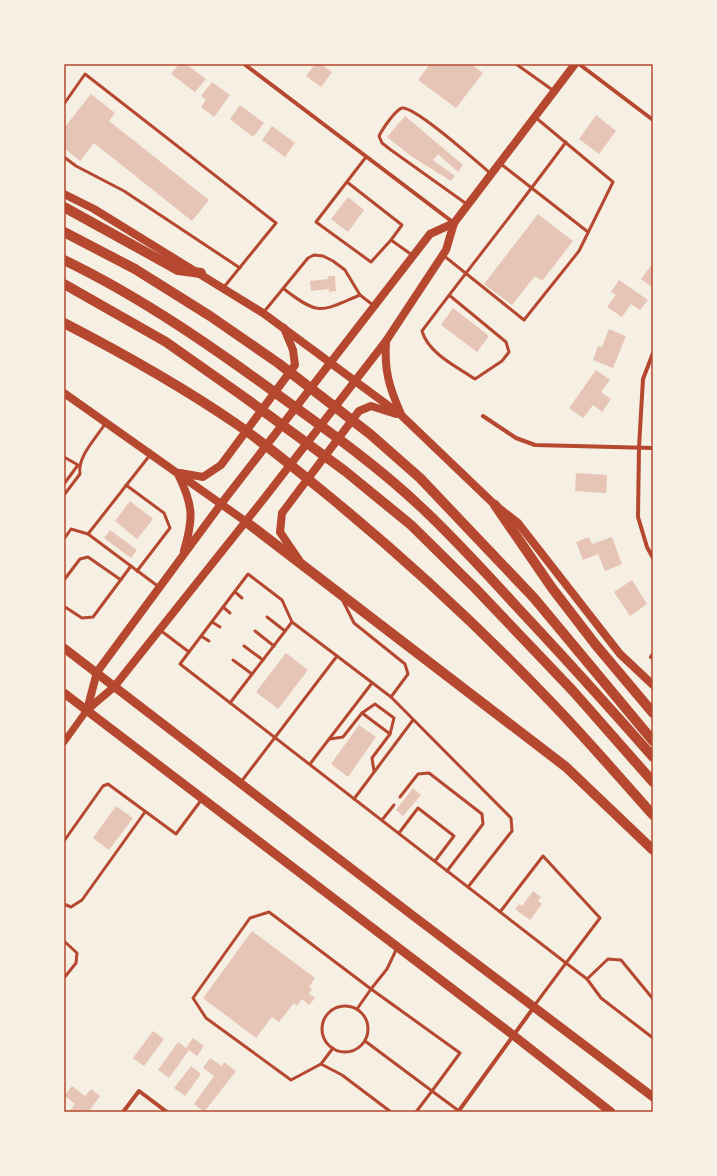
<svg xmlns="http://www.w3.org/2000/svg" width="717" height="1176" font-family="Commissioner,sans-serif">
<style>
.building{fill:#e6c5b7}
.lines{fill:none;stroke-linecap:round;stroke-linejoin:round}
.service{stroke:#b5482f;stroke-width:3}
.minor{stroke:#b5482f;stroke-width:4}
.tertiary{stroke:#b5482f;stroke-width:7}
.secondary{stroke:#b5482f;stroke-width:8}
.primary{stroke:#b5482f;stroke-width:9}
.motorway{stroke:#b5482f;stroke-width:10}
.neatline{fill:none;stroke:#b5482f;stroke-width:1.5}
</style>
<rect width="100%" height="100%" fill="#f6efe4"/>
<g class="building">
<polygon points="179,64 186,64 206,79 195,92 171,74"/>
<polygon points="315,64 321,64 332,72 321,87 306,76"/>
<polygon points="430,64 471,64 483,73 456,108 418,80"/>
<polygon points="212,82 230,95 214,117 201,107 206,100 201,96"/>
<polygon points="91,94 115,113 109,121 209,200 192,221 94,143 80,161 64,148 64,128"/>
<polygon points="240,105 264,123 253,137 230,119"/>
<polygon points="596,115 616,131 599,154 579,139"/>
<polygon points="405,116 463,165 458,172 438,154 433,160 455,176 451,181 411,156 387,137"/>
<polygon points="272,126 295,143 285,157 262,140"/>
<polygon points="348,197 364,210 348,232 331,219"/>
<polygon points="538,214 573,241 542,281 535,276 512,305 484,284"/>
<polygon points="653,263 653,288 641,279"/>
<polygon points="328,276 335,276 336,291 329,292 329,289 311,291 310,281 328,279"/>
<polygon points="619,280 648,300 640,310 631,304 622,317 607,307 616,295 611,292"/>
<polygon points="453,308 489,336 477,352 441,325"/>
<polygon points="609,329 626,336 613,368 593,360 598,346 602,347"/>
<polygon points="596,370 610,380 601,392 611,399 602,412 593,405 583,418 569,408"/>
<polygon points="576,473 607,475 606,493 575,491"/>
<polygon points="130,501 153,519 137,539 115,521"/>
<polygon points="110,530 137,550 131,558 104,538"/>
<polygon points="589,537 592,544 612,537 622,564 605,571 598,554 583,560 576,542"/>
<polygon points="632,580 647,604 630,616 614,592"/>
<polygon points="286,653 308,670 278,709 256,692"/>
<polygon points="359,725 376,737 348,777 331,764"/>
<polygon points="413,788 421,795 403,816 396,810"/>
<polygon points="116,806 133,818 109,850 93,838"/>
<polygon points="533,891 541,897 538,901 542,904 530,920 515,909 519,904 522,906"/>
<polygon points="252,931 315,978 309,987 312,989 309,994 315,998 309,1005 302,999 297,1006 294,1003 279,1022 272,1017 256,1038 203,998"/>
<polygon points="153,1031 164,1039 144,1066 133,1058"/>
<polygon points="193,1038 204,1046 197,1056 189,1050 169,1078 158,1070 178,1042 186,1048"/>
<polygon points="210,1058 222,1066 224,1062 236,1071 204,1112 194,1104 214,1076 203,1068"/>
<polygon points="191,1066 201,1074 185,1096 174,1088"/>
<polygon points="72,1086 85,1096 91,1089 100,1096 88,1112 69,1112 75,1104 66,1097 64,1100 64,1096"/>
</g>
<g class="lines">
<g class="service">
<polyline points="516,64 554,91"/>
<polyline points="64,104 85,74 276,223 224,287"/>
<polyline points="64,157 76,166 124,191 240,268"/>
<polyline points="366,157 316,222 371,262 391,240 412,255"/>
<polyline points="501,164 588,232"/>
<polyline points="347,182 402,225 391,240"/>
<path d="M468 205 391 150 382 143 379 136C382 130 395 110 402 108 415 106 477 162 490 173"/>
<polyline points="443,255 524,320 579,251 613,182 535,117"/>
<path d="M284 289C320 317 321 311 360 295"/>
<path d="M449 295 506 342 509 352 502 361 475 379C457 367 428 353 422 331 469 268 519 206 566 142"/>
<polyline points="263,313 308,258 314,255 323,256 333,261 345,270 360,295 373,305"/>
<polyline points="64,457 78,465 64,484"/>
<polyline points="126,485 164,513 170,528 137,571"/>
<path d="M64 495 80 474C77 457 96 438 105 424"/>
<polyline points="88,534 159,587"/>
<polyline points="64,539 71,529 88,534 150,455"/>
<polyline points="64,580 80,559 88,557 121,580"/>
<polyline points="235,592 242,598"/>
<polyline points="343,601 354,623 405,664 408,674 391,697"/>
<polyline points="223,607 230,613"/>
<polyline points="64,609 65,607 82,618 93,617 131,566"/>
<polyline points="267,617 285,631"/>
<polyline points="212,622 220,627"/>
<polyline points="160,630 189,652 180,664 566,963 534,1006"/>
<polyline points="255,631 274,646"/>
<polyline points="201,636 209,641"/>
<polyline points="244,646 263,660"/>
<polyline points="189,652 248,574 282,600 292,622 337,656"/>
<polyline points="233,660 252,674"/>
<polyline points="230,703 292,622"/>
<polyline points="362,713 375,704 394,718 390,734"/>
<polyline points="330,739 343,737 362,713 390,734 372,758 374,771"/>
<polyline points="310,764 372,683"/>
<polyline points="241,782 337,656 391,697 511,818 512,831 468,887"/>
<polyline points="400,797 418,774 429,773 482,814 483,824 447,871"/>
<polyline points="354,799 413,720"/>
<polyline points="382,820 394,805"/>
<polyline points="399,833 418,808 454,836 435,861"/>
<polyline points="64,841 103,786 108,784 176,834 202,799"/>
<polyline points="64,904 71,907 82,900 145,812"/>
<polyline points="500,912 543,856 600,918 566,963 587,979 601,998 653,1038"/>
<polyline points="64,941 77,953 76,963 64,978"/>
<polyline points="587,979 608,959 621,960 653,999"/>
<circle cx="345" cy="1029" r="23"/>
<polyline points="357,1009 371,989 460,1053 432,1091 365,1041"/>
<polyline points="321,1064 333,1048"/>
<polyline points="391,1112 342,1075 321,1064 291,1080 206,1018 193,998 250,918 269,912 371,989 387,969 397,948"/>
<polyline points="416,1112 432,1091 459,1111"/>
</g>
<g class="minor">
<polyline points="244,64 454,223"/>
<polyline points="579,64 653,120"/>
<polyline points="653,353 643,379 639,447 638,517 647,547 653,558"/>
<polyline points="483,416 516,438 535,445 653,448"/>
<polyline points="651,657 653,654"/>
<polyline points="123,1112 139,1091 167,1112"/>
<polyline points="458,1112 534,1007"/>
</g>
<polyline class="tertiary" points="64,742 87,710"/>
<g class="secondary">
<polyline points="64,194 94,209 263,313 401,415 495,505 518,523 620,654 653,685"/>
<path d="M386 341C384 370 389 387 401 414"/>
<polyline points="64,393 245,521"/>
<polyline points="180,473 203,477 221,465 295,365 293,350 284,328"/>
<path d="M178 474C193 505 194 517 184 551"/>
<polyline points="299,560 280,532 282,513 359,411 371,406 396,414"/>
<polyline points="87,710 114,687 266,496 386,341 446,250 454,223 575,64"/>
<polyline points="87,710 97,672 221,504 430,234 454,223"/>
</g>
<g class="primary">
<polyline points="64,648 416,918 653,1097"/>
<polyline points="64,693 513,1035 611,1112"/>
</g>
<g class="motorway">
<polyline points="64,207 178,270 201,273"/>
<polyline points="64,232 135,269 210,316 278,363 370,434 420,478 534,598 653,741"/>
<path d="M64 260C143 298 217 350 288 402 334 435 381 469 422 508 455 539 486 573 517 607 563 656 608 706 653 757"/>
<polyline points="64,284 166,342 244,397 345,471 411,525 475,588 573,691 653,782"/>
<path d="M64 323C122 353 181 386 235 423 270 447 303 475 336 502 411 564 482 630 549 700 585 737 619 777 653 815"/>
<polyline points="495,505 552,588 595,644 653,713"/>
<polyline points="245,521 566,767 653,850"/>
</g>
</g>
<rect width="717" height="1176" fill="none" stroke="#f6efe4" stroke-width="130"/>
<rect x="65" y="65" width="587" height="1046" class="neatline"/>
</svg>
